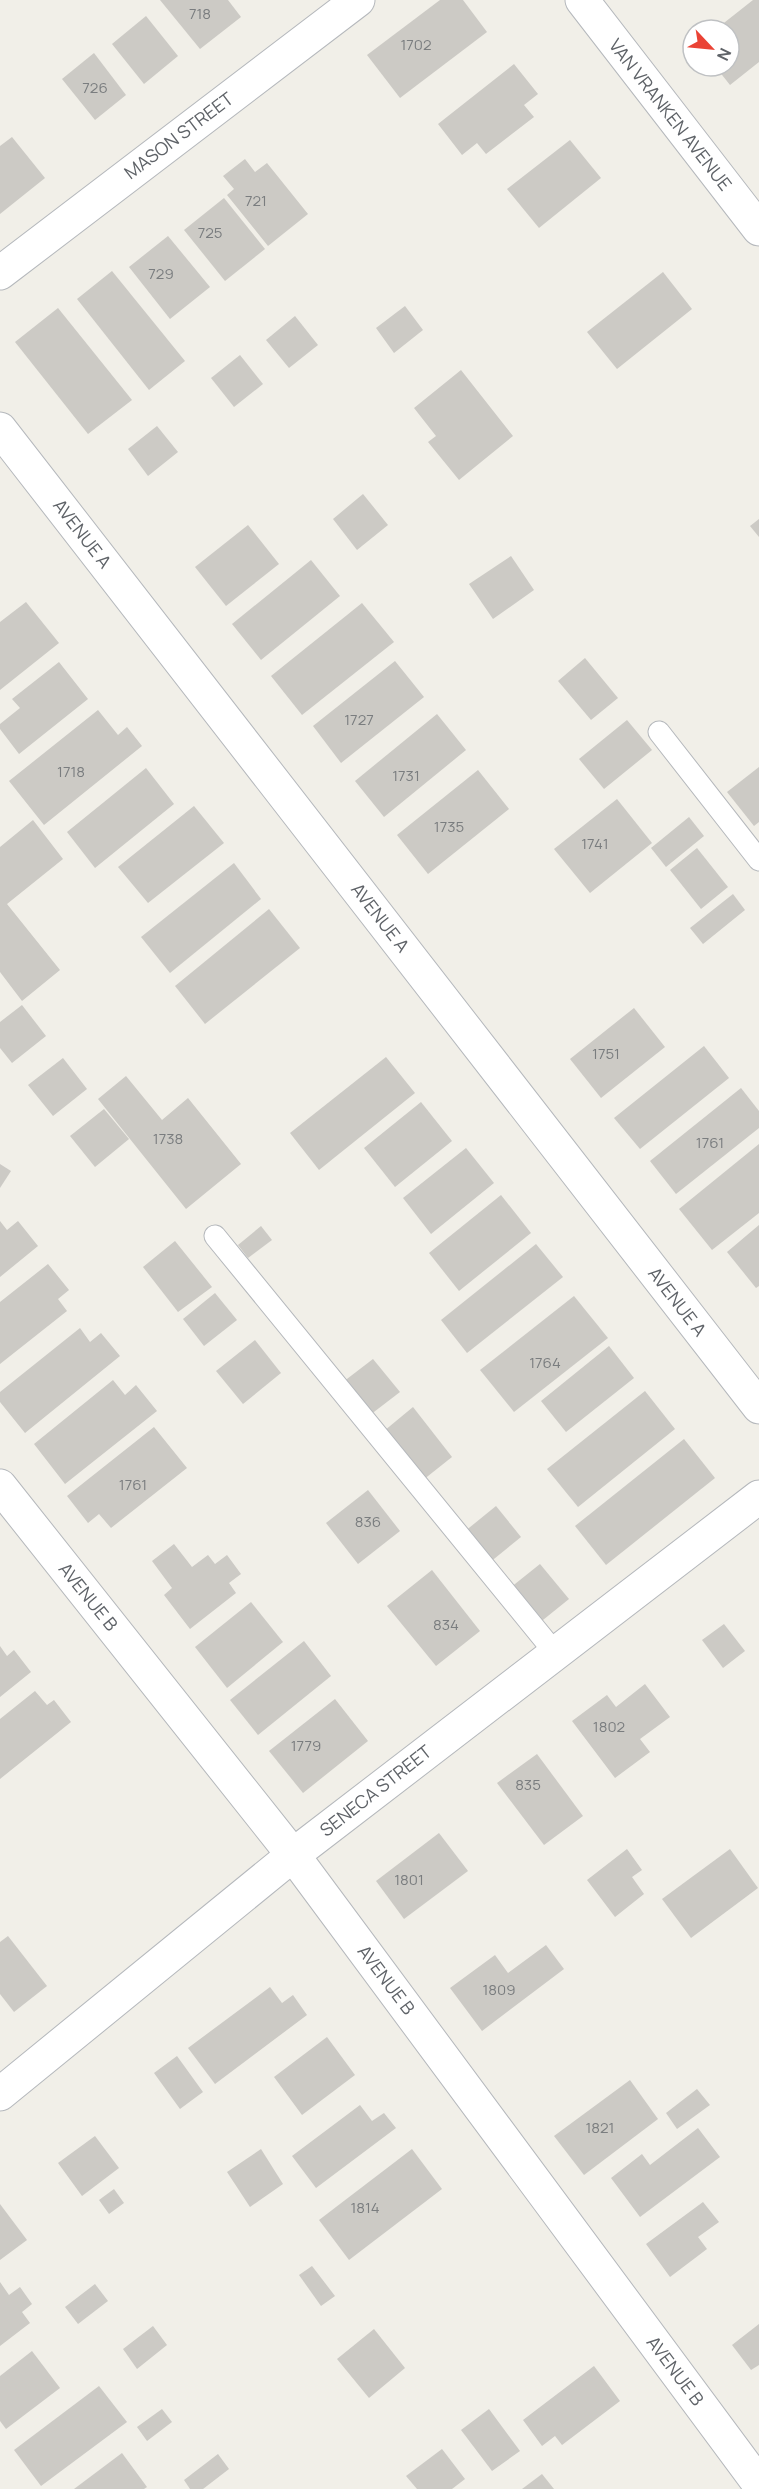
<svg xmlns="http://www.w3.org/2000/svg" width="759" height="2489" font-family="Manrope,sans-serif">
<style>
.building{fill:#cccac5}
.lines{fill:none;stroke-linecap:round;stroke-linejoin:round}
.service-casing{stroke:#b5b8bc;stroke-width:23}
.minor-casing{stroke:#b5b8bc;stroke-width:35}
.tertiary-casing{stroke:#b5b8bc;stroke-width:35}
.service{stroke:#fff;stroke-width:21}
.minor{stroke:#fff;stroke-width:33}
.tertiary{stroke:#fff;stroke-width:33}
.labels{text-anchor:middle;stroke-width:6;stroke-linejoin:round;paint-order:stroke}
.number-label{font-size:15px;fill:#7a7d7f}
.street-label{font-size:18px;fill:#5f6368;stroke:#fff}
</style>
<rect width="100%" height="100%" fill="#f1efe8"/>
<g class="building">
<polygon points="160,0 228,0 241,17 200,49"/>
<polygon points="440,0 463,0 487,32 400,98 367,55"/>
<polygon points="753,0 759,0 759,62 730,85 715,66 729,66 729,30 715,30"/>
<polygon points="146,16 178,56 144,84 112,44"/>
<polygon points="94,53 126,95 95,120 62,79"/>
<polygon points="514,64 538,94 524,105 534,117 486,154 477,143 462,155 438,124"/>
<polygon points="12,137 45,178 0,214 0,146"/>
<polygon points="570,140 601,178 539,228 507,189"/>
<polygon points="245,159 255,172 267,163 308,214 268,246 227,195 234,189 223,176"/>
<polygon points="224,198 265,249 225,281 184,230"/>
<polygon points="168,236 210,287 170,319 129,267"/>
<polygon points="112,271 185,361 149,390 77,299"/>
<polygon points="663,272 692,309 617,369 587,332"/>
<polygon points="405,306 423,330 394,353 376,328"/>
<polygon points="58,308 132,400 88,434 15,342"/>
<polygon points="295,316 318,345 289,368 266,340"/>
<polygon points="240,355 263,384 234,407 211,378"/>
<polygon points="461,370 513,436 459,480 428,442 436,436 414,408"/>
<polygon points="157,426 178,452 148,476 128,449"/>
<polygon points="363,494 388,525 357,550 333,519"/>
<polygon points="759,519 759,537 750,526"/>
<polygon points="248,525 279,564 226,606 195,567"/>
<polygon points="511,556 534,590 493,619 469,584"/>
<polygon points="311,560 340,596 261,660 232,624"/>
<polygon points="26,602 59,643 0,690 0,622"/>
<polygon points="362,603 394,642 302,715 271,676"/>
<polygon points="585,658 618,698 591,720 558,681"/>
<polygon points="395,661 424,697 341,763 313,726"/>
<polygon points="59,662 88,699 19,754 0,729 0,724 20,708 12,699"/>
<polygon points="98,710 118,735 127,727 142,746 44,825 9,781"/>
<polygon points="437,714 466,750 384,817 355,781"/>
<polygon points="627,720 652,750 604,789 579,759"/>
<polygon points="759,767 759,822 754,826 727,792"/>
<polygon points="146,768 174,804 95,868 67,832"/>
<polygon points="478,770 509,809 428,874 397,835"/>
<polygon points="617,799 652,843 590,893 554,849"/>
<polygon points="194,806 224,843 148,903 118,867"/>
<polygon points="689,817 704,836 666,867 651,848"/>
<polygon points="33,820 63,859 7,904 60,970 22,1001 0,972 0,847"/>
<polygon points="697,848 728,887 701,909 670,870"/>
<polygon points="234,863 261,899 170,973 141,937"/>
<polygon points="733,894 745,910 703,944 690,928"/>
<polygon points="269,909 300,948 205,1024 175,986"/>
<polygon points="22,1005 46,1036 12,1063 0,1048 0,1022"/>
<polygon points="634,1008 665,1047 601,1098 570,1059"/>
<polygon points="704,1046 729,1078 640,1149 614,1118"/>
<polygon points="386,1057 415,1093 319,1170 290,1133"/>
<polygon points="63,1058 87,1089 53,1116 28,1085"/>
<polygon points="126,1076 162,1120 188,1098 241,1164 186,1209 98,1099"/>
<polygon points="741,1088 759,1111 759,1128 676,1194 650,1161"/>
<polygon points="421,1102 452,1141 395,1187 364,1148"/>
<polygon points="104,1109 129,1139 95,1167 70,1136"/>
<polygon points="759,1144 759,1213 712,1250 679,1209"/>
<polygon points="466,1148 494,1183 431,1234 403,1198"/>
<polygon points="0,1164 11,1171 0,1188"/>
<polygon points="501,1195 531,1233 459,1291 429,1253"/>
<polygon points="0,1221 7,1230 18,1221 38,1246 0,1277"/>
<polygon points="759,1225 759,1286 756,1288 727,1252"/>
<polygon points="261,1226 272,1240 248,1258 238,1245"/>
<polygon points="175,1241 212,1287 178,1312 143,1267"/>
<polygon points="536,1244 563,1277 467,1353 441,1320"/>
<polygon points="48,1264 69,1290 58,1299 67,1311 0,1364 0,1302"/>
<polygon points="215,1293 237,1320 204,1346 183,1319"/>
<polygon points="574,1296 608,1338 514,1412 480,1370"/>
<polygon points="80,1328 90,1342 101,1333 120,1356 25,1433 0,1402 0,1392"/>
<polygon points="255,1340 281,1373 243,1404 216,1371"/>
<polygon points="609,1346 634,1378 566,1432 541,1401"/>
<polygon points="373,1359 400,1392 370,1415 343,1382"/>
<polygon points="113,1380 125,1395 136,1385 157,1411 65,1484 34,1444"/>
<polygon points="645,1391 675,1429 578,1507 547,1469"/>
<polygon points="413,1407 452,1457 423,1480 384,1431"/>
<polygon points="154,1427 187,1468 111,1528 99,1514 88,1523 67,1496"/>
<polygon points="684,1439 715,1478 606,1565 575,1526"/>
<polygon points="368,1490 400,1531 358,1564 326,1523"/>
<polygon points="496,1506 521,1537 489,1563 464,1532"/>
<polygon points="174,1544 192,1567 208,1555 215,1564 227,1555 241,1574 229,1583 236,1593 190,1629 164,1595 172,1588 152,1561"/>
<polygon points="540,1564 569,1599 538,1624 510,1588"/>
<polygon points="432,1570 480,1631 436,1666 387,1606"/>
<polygon points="251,1602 283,1642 227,1688 195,1647"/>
<polygon points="724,1624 745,1651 723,1668 702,1640"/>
<polygon points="304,1641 331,1676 258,1735 230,1700"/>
<polygon points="0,1646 7,1656 14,1650 31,1672 0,1697"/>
<polygon points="645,1684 670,1717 640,1739 650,1752 615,1778 572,1721 607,1695 616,1707"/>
<polygon points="35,1691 47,1705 54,1700 71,1722 0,1779 0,1719"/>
<polygon points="335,1699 368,1741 303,1793 269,1751"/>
<polygon points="537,1754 583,1816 544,1845 497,1783"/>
<polygon points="439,1833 468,1871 404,1919 376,1881"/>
<polygon points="627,1849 642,1870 632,1877 644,1894 615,1917 587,1880"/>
<polygon points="730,1849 758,1888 691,1938 662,1899"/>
<polygon points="8,1936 47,1986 14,2012 0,1994 0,1942"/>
<polygon points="546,1945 564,1969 482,2031 450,1988 495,1955 508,1973"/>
<polygon points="270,1987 282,2003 293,1995 307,2015 215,2084 188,2048"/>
<polygon points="327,2037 355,2075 302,2115 274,2077"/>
<polygon points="177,2056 203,2092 180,2109 154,2073"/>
<polygon points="630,2080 658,2119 584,2175 554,2136"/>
<polygon points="697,2089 710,2105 677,2129 666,2113"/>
<polygon points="360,2105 372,2121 384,2113 396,2128 316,2188 292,2156"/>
<polygon points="698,2128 720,2157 640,2217 611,2178 642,2154 650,2165"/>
<polygon points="95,2136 119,2168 82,2196 58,2163"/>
<polygon points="261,2149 283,2184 250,2207 227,2172"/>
<polygon points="412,2149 442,2189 349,2260 319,2220"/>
<polygon points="114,2189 124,2203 109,2214 99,2200"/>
<polygon points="703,2202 719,2222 698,2237 707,2249 670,2277 646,2244"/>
<polygon points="0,2204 27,2240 0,2260"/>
<polygon points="312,2266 335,2296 321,2306 299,2275"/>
<polygon points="0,2282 9,2295 20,2287 32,2304 22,2312 30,2323 0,2346"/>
<polygon points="95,2284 108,2301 78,2324 65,2307"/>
<polygon points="759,2324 759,2365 751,2370 732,2345"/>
<polygon points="153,2326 167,2345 137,2369 123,2349"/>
<polygon points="374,2329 405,2368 369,2398 337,2359"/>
<polygon points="32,2351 60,2388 6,2429 0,2421 0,2376"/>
<polygon points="594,2366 620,2401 562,2445 555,2436 542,2446 523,2420"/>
<polygon points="99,2386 127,2422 41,2486 14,2450"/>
<polygon points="162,2409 172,2422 147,2441 137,2427"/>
<polygon points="489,2409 520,2451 492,2471 461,2430"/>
<polygon points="442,2449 465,2479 452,2489 417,2489 406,2476"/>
<polygon points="122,2453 147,2487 144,2489 74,2489"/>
<polygon points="218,2454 229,2469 203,2489 190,2489 184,2480"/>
<polygon points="542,2474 554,2489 522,2489"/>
</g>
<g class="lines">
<defs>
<g id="service">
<polyline points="659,732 759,860"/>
<polyline points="215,1236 556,1654"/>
</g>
<g id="minor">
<polyline points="0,273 358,0"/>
<polyline points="0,429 759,1407"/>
<polyline points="0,1486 293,1855 759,2484"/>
<polyline points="0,2094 293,1855 759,1497"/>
</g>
<polyline id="tertiary" points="582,0 759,229"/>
</defs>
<use href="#service" class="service-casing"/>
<use href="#minor" class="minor-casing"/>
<use href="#tertiary" class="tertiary-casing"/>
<use href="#service" class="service"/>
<use href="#minor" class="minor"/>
<use href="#tertiary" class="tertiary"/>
</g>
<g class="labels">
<g class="number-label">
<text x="200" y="19">718</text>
<text x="416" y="50">1702</text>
<text x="95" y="93">726</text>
<text x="256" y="206">721</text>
<text x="210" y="238">725</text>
<text x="161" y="279">729</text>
<text x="359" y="725">1727</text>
<text x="71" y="777">1718</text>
<text x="406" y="781">1731</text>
<text x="449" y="832">1735</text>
<text x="595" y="849">1741</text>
<text x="606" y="1059">1751</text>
<text x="168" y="1144">1738</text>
<text x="710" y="1148">1761</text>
<text x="545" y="1368">1764</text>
<text x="133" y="1490">1761</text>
<text x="368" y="1527">836</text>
<text x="446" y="1630">834</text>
<text x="609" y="1732">1802</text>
<text x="306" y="1751">1779</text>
<text x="528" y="1790">835</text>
<text x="409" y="1885">1801</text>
<text x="499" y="1995">1809</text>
<text x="600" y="2133">1821</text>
<text x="365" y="2213">1814</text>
</g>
<g class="street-label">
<text transform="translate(670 115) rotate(52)" y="6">VAN VRANKEN AVENUE</text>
<text transform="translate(179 136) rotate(-37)" y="6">MASON STREET</text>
<text transform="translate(82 534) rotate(52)" y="6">AVENUE A</text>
<text transform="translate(380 918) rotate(52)" y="6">AVENUE A</text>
<text transform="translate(677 1302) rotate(52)" y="6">AVENUE A</text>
<text transform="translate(88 1597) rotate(51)" y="6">AVENUE B</text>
<text transform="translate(376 1791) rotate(-38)" y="6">SENECA STREET</text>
<text transform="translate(386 1980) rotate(53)" y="6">AVENUE B</text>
<text transform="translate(675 2371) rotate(53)" y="6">AVENUE B</text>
</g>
</g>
<g transform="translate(711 48) rotate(116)"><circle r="28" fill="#ffffff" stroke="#bfc1c3" stroke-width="1.5"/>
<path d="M0-4.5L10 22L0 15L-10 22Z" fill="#ea4335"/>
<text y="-9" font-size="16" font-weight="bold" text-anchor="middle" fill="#5f6368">N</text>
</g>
</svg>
